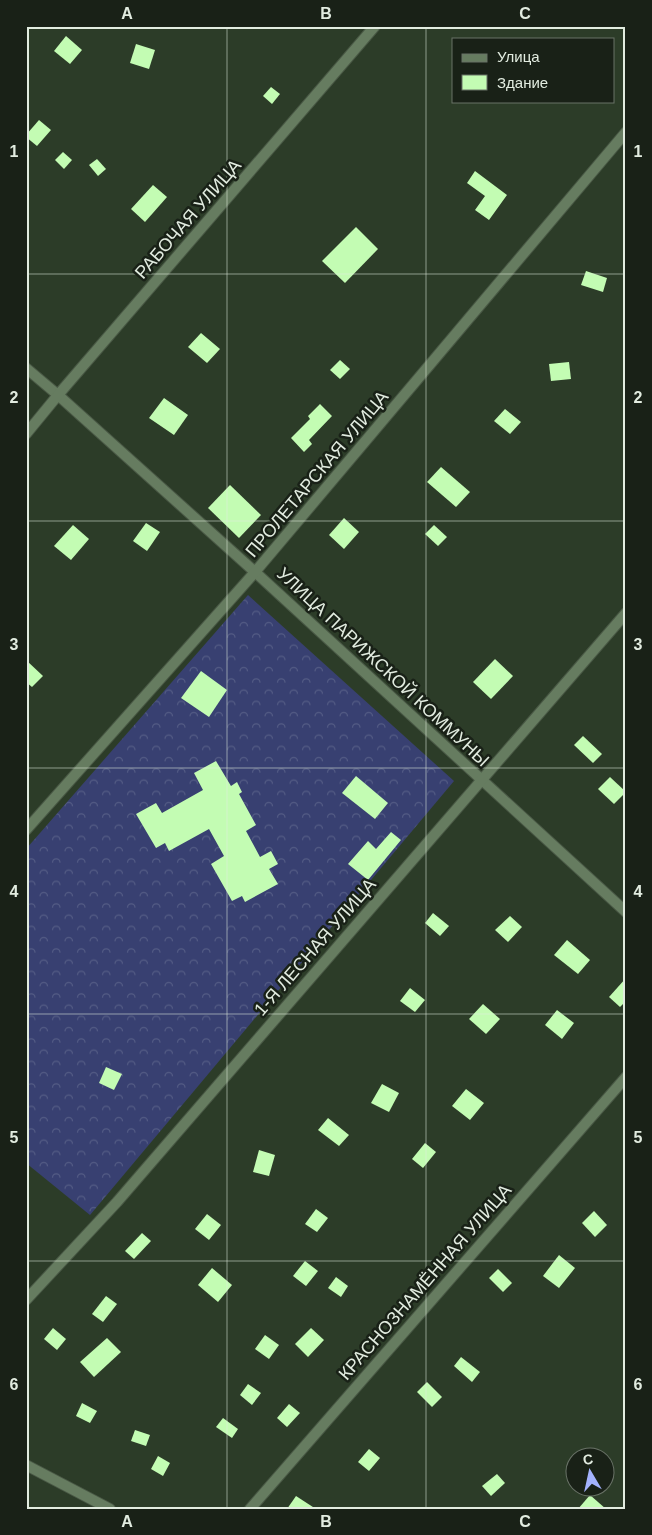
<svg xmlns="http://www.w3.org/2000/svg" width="652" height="1535" font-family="Arial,sans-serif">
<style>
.forest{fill:url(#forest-crowns)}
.building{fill:#c3fcb3}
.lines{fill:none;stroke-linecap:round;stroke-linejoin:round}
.street-casing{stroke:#495845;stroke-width:12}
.street{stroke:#667c60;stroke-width:10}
.grid{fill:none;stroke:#e2ece0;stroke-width:1;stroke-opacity:0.55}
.labels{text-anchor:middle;stroke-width:5;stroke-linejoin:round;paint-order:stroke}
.street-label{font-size:18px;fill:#e2ece0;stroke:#192117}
.neatline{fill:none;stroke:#e2ece0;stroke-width:2}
.grid-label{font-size:16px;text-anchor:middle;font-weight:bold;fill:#e2ece0}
</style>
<defs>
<pattern id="forest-crowns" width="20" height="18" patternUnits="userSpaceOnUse" patternTransform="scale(1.25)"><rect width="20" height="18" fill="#384071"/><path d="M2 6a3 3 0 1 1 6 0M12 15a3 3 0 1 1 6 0" fill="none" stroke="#545c85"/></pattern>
</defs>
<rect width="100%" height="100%" fill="#2c3c28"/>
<polygon class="forest" points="248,595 454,781 90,1215 26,1163 26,849"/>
<g class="building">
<polygon points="66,36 82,50 70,64 54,51"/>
<polygon points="136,44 155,50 149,69 130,63"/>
<polygon points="271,87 280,94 272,104 263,96"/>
<polygon points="39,120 51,130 37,146 26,137 26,135"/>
<polygon points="63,152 72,160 64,169 55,160"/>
<polygon points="97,159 106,169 98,176 89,165"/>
<polygon points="475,171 507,195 489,220 475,210 485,196 467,183"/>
<polygon points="153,185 167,197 145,222 131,209"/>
<polygon points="356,227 378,249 345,283 322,261"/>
<polygon points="586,271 607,278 603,292 581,285"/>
<polygon points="201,333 220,349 207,363 188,347"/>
<polygon points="340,360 350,369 340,379 330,370"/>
<polygon points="569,362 571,379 551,381 549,364"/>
<polygon points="164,398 188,415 174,435 149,418"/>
<polygon points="320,404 332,416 309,440 312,444 304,452 291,438 310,419 308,416"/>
<polygon points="505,409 521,422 510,434 494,421"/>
<polygon points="441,467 470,492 456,507 427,482"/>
<polygon points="230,485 261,515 239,538 208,508"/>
<polygon points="344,518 359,532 344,549 329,535"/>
<polygon points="146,523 160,532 147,551 133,541"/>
<polygon points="73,525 89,539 71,560 54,546"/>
<polygon points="434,525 447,537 438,546 425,534"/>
<polygon points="495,659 513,676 491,699 473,682"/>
<polygon points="26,660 43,676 32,687 26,682"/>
<polygon points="201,671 227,690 209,717 181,698"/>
<polygon points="583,736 602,754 593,763 574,745"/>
<polygon points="216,761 231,786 237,782 242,792 239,794 256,825 246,831 260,857 271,851 278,864 269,869 278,884 245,902 242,896 232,901 211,864 224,856 209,829 169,851 165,843 156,848 136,814 156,803 162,813 203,790 194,773"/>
<polygon points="356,776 388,803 375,819 342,793"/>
<polygon points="610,777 626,792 614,804 598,789"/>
<polygon points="391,832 401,840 368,880 348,864 368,841 376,849"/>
<polygon points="433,913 449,926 440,936 425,923"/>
<polygon points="510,916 522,927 508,942 495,930"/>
<polygon points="567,940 590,960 578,974 554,955"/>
<polygon points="626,978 626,1001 620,1007 609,997"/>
<polygon points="410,988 425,1000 415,1012 400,1001"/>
<polygon points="483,1004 500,1019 486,1034 469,1019"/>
<polygon points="557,1010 574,1023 562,1039 545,1025"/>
<polygon points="106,1067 122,1074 114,1090 99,1083"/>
<polygon points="382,1084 399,1093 389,1112 371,1103"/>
<polygon points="466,1089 484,1103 470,1120 452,1106"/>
<polygon points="328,1118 349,1135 339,1146 318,1130"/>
<polygon points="425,1143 436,1152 423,1168 412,1159"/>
<polygon points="259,1150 275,1155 269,1176 253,1172"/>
<polygon points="316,1209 328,1218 317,1232 305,1224"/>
<polygon points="594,1211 607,1225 595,1237 582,1223"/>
<polygon points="207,1214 221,1225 209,1240 195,1229"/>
<polygon points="142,1233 151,1241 134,1259 125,1251"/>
<polygon points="559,1255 575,1268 559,1288 543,1276"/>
<polygon points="305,1261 318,1271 306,1286 293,1276"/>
<polygon points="212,1268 232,1285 218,1302 198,1285"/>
<polygon points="498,1269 512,1283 503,1292 489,1278"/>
<polygon points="336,1277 348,1286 341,1297 328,1288"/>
<polygon points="106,1296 117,1304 103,1322 92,1314"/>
<polygon points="53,1328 66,1339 57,1350 44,1339"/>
<polygon points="311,1328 324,1340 308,1357 295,1344"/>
<polygon points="265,1335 279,1345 269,1359 255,1349"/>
<polygon points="107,1338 121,1352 94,1377 80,1362"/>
<polygon points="461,1357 480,1372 472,1382 454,1366"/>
<polygon points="427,1382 442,1397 432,1407 417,1392"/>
<polygon points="248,1384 261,1393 252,1405 240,1395"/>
<polygon points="82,1403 97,1411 90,1423 76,1416"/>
<polygon points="289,1404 300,1413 287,1427 277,1418"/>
<polygon points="223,1418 238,1429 232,1438 216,1427"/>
<polygon points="135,1430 150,1435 146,1446 131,1441"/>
<polygon points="369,1449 380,1458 369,1471 358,1462"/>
<polygon points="158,1456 170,1463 163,1476 151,1469"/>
<polygon points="497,1474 505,1483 491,1496 482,1486"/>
<polygon points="590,1495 606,1509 578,1509"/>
<polygon points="296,1496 316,1509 287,1509"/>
</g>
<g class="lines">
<defs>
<g id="street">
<polyline points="26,368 58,395 255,572 626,912"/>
<polyline points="26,434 58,395 375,26"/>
<polyline points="26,830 255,572 626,132"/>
<polyline points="26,1300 117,1202 626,613"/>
<polyline points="26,1465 110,1509"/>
<polyline points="250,1509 626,1077"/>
</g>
</defs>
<use href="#street" class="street-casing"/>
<use href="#street" class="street"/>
</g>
<path class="grid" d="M227 26V1509M426 26V1509M26 274H626M26 521H626M26 768H626M26 1014H626M26 1261H626"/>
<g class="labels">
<g class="street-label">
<text transform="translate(188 219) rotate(-49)" y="6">РАБОЧАЯ УЛИЦА</text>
<text transform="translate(317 474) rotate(-50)" y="6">ПРОЛЕТАРСКАЯ УЛИЦА</text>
<text transform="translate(383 667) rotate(43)" y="6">УЛИЦА ПАРИЖСКОЙ КОММУНЫ</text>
<text transform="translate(315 947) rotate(-49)" y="6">1-Я ЛЕСНАЯ УЛИЦА</text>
<text transform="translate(425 1282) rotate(-49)" y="6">КРАСНОЗНАМЁННАЯ УЛИЦА</text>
</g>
</g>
<rect width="652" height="1535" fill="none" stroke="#192117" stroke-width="55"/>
<rect x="452" y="38" width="162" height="65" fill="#192117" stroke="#697267"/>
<rect x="462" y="54" width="25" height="8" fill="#667c60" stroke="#697267"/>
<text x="497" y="62" font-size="15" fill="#e2ece0">Улица</text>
<rect x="462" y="75" width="25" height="15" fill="#c3fcb3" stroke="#697267"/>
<text x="497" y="88" font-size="15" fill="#e2ece0">Здание</text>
<g transform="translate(590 1472) rotate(351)"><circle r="24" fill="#192117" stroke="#697267"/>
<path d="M0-4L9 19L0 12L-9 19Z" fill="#a3b2fd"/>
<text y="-8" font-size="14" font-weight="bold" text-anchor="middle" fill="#e2ece0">С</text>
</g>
<rect x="28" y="28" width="596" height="1480" class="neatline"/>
<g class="grid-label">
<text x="127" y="19">A</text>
<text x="326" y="19">B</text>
<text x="525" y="19">C</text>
<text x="14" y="157">1</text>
<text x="638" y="157">1</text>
<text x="14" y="403">2</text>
<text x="638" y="403">2</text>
<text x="14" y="650">3</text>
<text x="638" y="650">3</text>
<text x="14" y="897">4</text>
<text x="638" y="897">4</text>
<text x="14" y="1143">5</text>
<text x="638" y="1143">5</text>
<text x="14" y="1390">6</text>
<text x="638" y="1390">6</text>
<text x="127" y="1527">A</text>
<text x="326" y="1527">B</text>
<text x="525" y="1527">C</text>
</g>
</svg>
